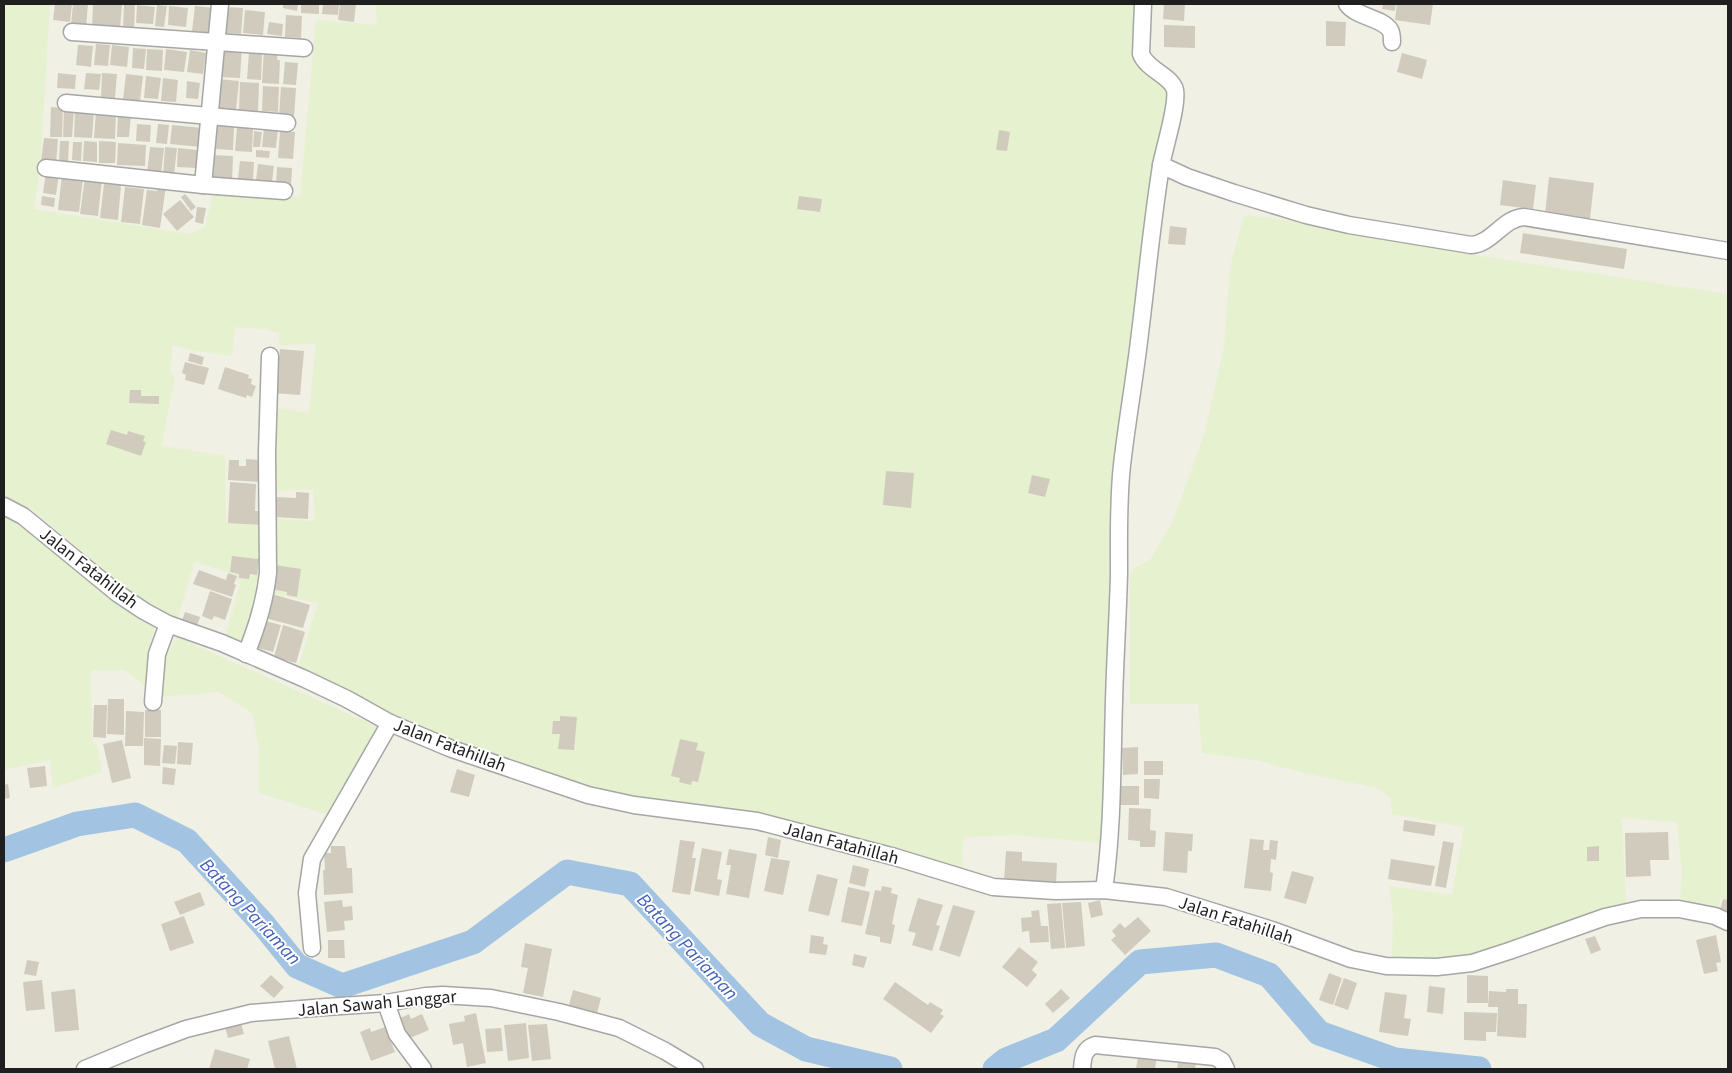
<svg xmlns="http://www.w3.org/2000/svg" width="1732" height="1073" font-family="'Source Sans 3',sans-serif">
<style>
.farmland{fill:#e6f1cf}
.lines{fill:none;stroke-linecap:round;stroke-linejoin:round}
.river{stroke:#a2c4e2;stroke-width:25}
.building{fill:#d1cbbe}
.street-casing{stroke:#a6a6a6;stroke-width:19}
.street{stroke:#fff;stroke-width:16}
.labels{text-anchor:middle;stroke-width:4;stroke-linejoin:round;paint-order:stroke}
.street-label{font-size:18px;fill:#1f1f1f;stroke:#fff}
.water-label{font-size:19px;font-style:italic;fill:#4361b7;stroke:#fff}
</style>
<rect width="100%" height="100%" fill="#f1f0e5"/>
<g class="farmland">
<polygon points="4,4 50,4 40,168 34,209 190,234 205,227 214,190 300,197 316,20 377,25 375,4 1144,4 1142,43 1173,92 1118,487 1110,844 1017,835 965,837 962,850 963,869 884,849 620,799 404,724 298,668 318,603 270,593 276,519 315,521 313,489 277,491 272,457 277,408 309,413 316,344 279,345 279,333 265,329 235,327 232,356 191,350 172,345 171,373 175,377 162,443 163,446 225,456 226,523 267,526 264,583 248,647 225,638 241,581 237,579 237,575 194,562 177,621 153,609 123,586 33,510 4,496"/>
<polygon points="1244,215 1286,220 1448,251 1728,294 1728,899 1720,898 1718,913 1680,898 1682,873 1677,822 1622,818 1626,906 1498,949 1438,963 1392,961 1393,913 1389,886 1452,895 1464,827 1392,814 1390,797 1378,788 1304,773 1255,760 1202,753 1198,704 1130,704 1130,574 1136,567 1150,560 1173,521 1205,432 1224,347 1230,267"/>
<polygon points="4,512 9,513 155,626 150,644 169,650 177,637 376,726 383,748 345,820 259,793 259,749 252,713 219,692 158,697 125,670 91,670 92,742 97,743 102,772 53,788 50,760 4,770"/>
</g>
<g class="lines">
<g class="river">
<polyline points="4,850 77,824 135,815 187,841 263,924 297,966 342,986 473,942 567,872 630,884 760,1024 806,1049 890,1069"/>
<polyline points="995,1069 1006,1060 1056,1040 1140,962 1216,955 1269,975 1319,1033 1395,1060 1479,1069"/>
</g>
</g>
<g class="building">
<polygon points="55,4 72,4 70,22 53,20"/>
<polygon points="73,4 88,4 86,27 71,25"/>
<polygon points="93,4 122,4 120,29 92,28"/>
<polygon points="124,4 135,4 134,30 123,29"/>
<polygon points="283,4 298,4 297,11 283,8"/>
<polygon points="301,4 319,4 319,14 301,13"/>
<polygon points="323,4 339,4 338,15 322,14"/>
<polygon points="340,4 356,4 354,22 338,20"/>
<polygon points="1164,4 1185,4 1184,21 1163,19"/>
<polygon points="1383,4 1396,4 1395,11 1382,9"/>
<polygon points="1397,4 1433,4 1430,25 1395,20"/>
<polygon points="137,5 155,7 153,24 136,23"/>
<polygon points="157,5 167,6 164,27 155,26"/>
<polygon points="169,6 188,8 186,27 168,25"/>
<polygon points="195,6 217,8 214,33 192,31"/>
<polygon points="225,7 243,8 241,34 224,33"/>
<polygon points="245,10 265,12 263,35 243,33"/>
<polygon points="286,15 302,16 301,38 285,37"/>
<polygon points="1326,21 1346,22 1345,46 1326,46"/>
<polygon points="269,22 283,24 282,36 267,34"/>
<polygon points="1164,25 1195,26 1195,48 1164,47"/>
<polygon points="96,44 110,45 108,66 94,65"/>
<polygon points="78,45 93,46 91,67 76,65"/>
<polygon points="112,45 129,47 127,67 110,65"/>
<polygon points="219,46 242,47 240,78 218,77"/>
<polygon points="133,48 146,49 144,69 132,68"/>
<polygon points="147,49 163,50 162,71 146,70"/>
<polygon points="166,49 187,52 184,72 164,70"/>
<polygon points="264,49 278,50 277,60 280,60 279,84 262,83"/>
<polygon points="190,50 206,53 203,74 187,72"/>
<polygon points="249,53 262,54 261,80 247,79"/>
<polygon points="1402,53 1427,60 1422,79 1397,72"/>
<polygon points="285,62 298,63 296,85 283,84"/>
<polygon points="58,73 76,75 75,89 57,88"/>
<polygon points="86,73 101,74 99,90 84,89"/>
<polygon points="102,73 117,74 115,98 101,97"/>
<polygon points="126,74 143,76 140,101 123,99"/>
<polygon points="146,76 161,78 158,99 144,98"/>
<polygon points="163,78 178,80 176,102 161,101"/>
<polygon points="219,79 239,81 236,110 216,108"/>
<polygon points="187,81 200,83 198,99 186,98"/>
<polygon points="240,82 259,83 258,113 239,111"/>
<polygon points="263,86 279,87 278,112 262,111"/>
<polygon points="281,87 296,88 294,117 279,116"/>
<polygon points="51,107 63,108 62,137 50,137"/>
<polygon points="64,108 74,109 72,137 63,137"/>
<polygon points="75,110 94,111 92,138 74,137"/>
<polygon points="96,111 116,112 115,139 94,138"/>
<polygon points="118,113 131,114 129,137 117,137"/>
<polygon points="137,124 151,125 150,142 136,141"/>
<polygon points="158,124 169,125 167,144 156,143"/>
<polygon points="172,125 202,128 201,147 170,144"/>
<polygon points="217,125 234,126 233,150 216,149"/>
<polygon points="237,127 253,128 252,152 235,151"/>
<polygon points="264,128 278,129 276,148 262,147"/>
<polygon points="999,130 1010,132 1007,151 996,150"/>
<polygon points="254,131 262,132 260,147 253,147"/>
<polygon points="280,131 295,132 293,159 278,158"/>
<polygon points="44,138 58,139 56,163 41,161"/>
<polygon points="60,141 69,141 68,163 59,162"/>
<polygon points="84,141 97,142 97,162 83,161"/>
<polygon points="99,141 116,142 115,163 99,163"/>
<polygon points="73,142 82,142 81,161 72,160"/>
<polygon points="118,143 146,145 145,166 117,165"/>
<polygon points="150,147 164,148 161,174 147,173"/>
<polygon points="165,147 177,148 174,175 163,174"/>
<polygon points="178,148 197,150 196,168 177,167"/>
<polygon points="256,150 270,151 269,158 256,157"/>
<polygon points="212,155 233,156 232,182 211,181"/>
<polygon points="240,161 254,162 253,180 238,179"/>
<polygon points="258,164 274,166 272,182 256,180"/>
<polygon points="277,167 292,168 291,186 276,185"/>
<polygon points="46,172 59,174 56,195 43,193"/>
<polygon points="62,175 83,178 79,212 58,210"/>
<polygon points="85,177 102,179 98,216 80,214"/>
<polygon points="1549,177 1594,183 1590,219 1545,214"/>
<polygon points="1503,180 1536,185 1533,209 1500,205"/>
<polygon points="104,184 121,185 118,220 100,218"/>
<polygon points="158,185 166,186 160,228 142,225 147,190 157,191"/>
<polygon points="125,187 144,189 140,224 121,222"/>
<polygon points="185,194 196,207 191,211 181,197"/>
<polygon points="42,196 55,198 54,207 41,205"/>
<polygon points="799,196 822,199 820,212 797,209"/>
<polygon points="180,200 194,217 177,231 163,214"/>
<polygon points="197,207 206,208 203,224 195,222"/>
<polygon points="1170,226 1187,228 1185,245 1168,244"/>
<polygon points="1523,233 1627,249 1624,269 1520,253"/>
<polygon points="280,349 304,351 300,395 272,393 274,370 278,370"/>
<polygon points="190,353 204,357 202,365 188,361"/>
<polygon points="185,362 209,368 204,385 185,380 186,375 182,373"/>
<polygon points="225,367 249,375 248,378 252,379 251,384 256,386 252,397 247,395 246,398 218,389"/>
<polygon points="130,390 141,390 141,396 159,396 159,404 129,403"/>
<polygon points="111,430 127,435 128,431 145,436 143,441 146,442 141,456 106,444"/>
<polygon points="246,459 259,460 258,482 228,480 229,460 239,460 239,466 246,466"/>
<polygon points="886,471 914,473 911,508 883,505"/>
<polygon points="1032,475 1050,479 1045,497 1028,493"/>
<polygon points="230,482 256,484 255,511 258,511 258,517 262,517 261,525 228,523"/>
<polygon points="296,492 309,493 308,519 275,517 276,497 296,498"/>
<polygon points="232,556 259,559 257,575 250,574 249,579 239,578 239,574 230,572"/>
<polygon points="275,565 301,569 297,597 287,595 287,592 271,589"/>
<polygon points="199,570 226,580 228,573 237,576 234,584 236,585 232,597 193,584"/>
<polygon points="210,591 232,599 225,620 214,616 212,620 202,616"/>
<polygon points="272,594 310,605 303,628 265,618"/>
<polygon points="185,612 200,617 196,629 181,624"/>
<polygon points="261,620 281,625 273,652 254,647"/>
<polygon points="283,625 305,632 296,663 274,657"/>
<polygon points="108,699 124,699 124,735 107,734"/>
<polygon points="94,705 107,705 106,738 93,737"/>
<rect x="145" y="710" width="16" height="27"/>
<polygon points="126,711 144,712 143,746 125,746"/>
<polygon points="560,716 577,717 574,750 558,749 560,734 552,734 553,721 560,721"/>
<polygon points="144,738 161,739 160,766 144,765"/>
<polygon points="680,739 698,743 696,750 705,752 698,782 692,781 691,785 679,782 680,778 671,776"/>
<polygon points="122,740 131,778 112,783 103,744"/>
<polygon points="178,742 193,743 191,765 177,764"/>
<polygon points="164,745 177,746 175,764 162,763"/>
<polygon points="1138,747 1138,774 1123,775 1122,748"/>
<rect x="1144" y="761" width="19" height="14"/>
<polygon points="45,766 47,786 30,788 27,768"/>
<polygon points="163,767 176,769 174,785 162,784"/>
<polygon points="457,769 475,775 469,797 450,792"/>
<polygon points="1144,779 1160,779 1159,799 1144,798"/>
<polygon points="8,784 10,798 4,799 4,785"/>
<rect x="1120" y="786" width="19" height="19"/>
<polygon points="1129,808 1151,809 1150,830 1156,831 1155,847 1140,847 1140,841 1128,840"/>
<polygon points="1404,820 1436,825 1434,836 1403,831"/>
<polygon points="1165,832 1193,834 1192,851 1188,851 1187,873 1163,871"/>
<polygon points="1668,832 1669,860 1650,860 1651,876 1626,877 1625,833"/>
<polygon points="768,837 781,840 778,858 765,855"/>
<polygon points="1250,839 1264,840 1263,850 1269,850 1270,840 1278,841 1276,860 1271,859 1270,872 1273,873 1271,891 1244,888"/>
<polygon points="680,840 695,842 692,858 696,858 690,895 672,892"/>
<polygon points="1443,841 1454,843 1446,888 1435,886"/>
<polygon points="331,846 345,846 347,868 352,868 353,893 324,895 323,870 325,870 324,853 331,853"/>
<polygon points="1599,846 1599,861 1587,861 1587,847"/>
<polygon points="702,848 722,852 717,879 722,880 719,896 694,891"/>
<polygon points="729,849 757,854 749,898 726,894 731,865 726,865"/>
<polygon points="1006,851 1022,852 1022,861 1057,863 1056,885 1004,881"/>
<polygon points="771,858 790,861 783,895 764,891"/>
<polygon points="1391,859 1435,866 1431,886 1388,879"/>
<polygon points="853,865 869,869 865,887 849,883"/>
<polygon points="1292,871 1314,877 1306,904 1284,898"/>
<polygon points="817,874 838,879 829,916 808,911"/>
<polygon points="882,886 892,888 891,893 898,895 892,924 895,925 891,944 880,942 880,937 865,934 875,890 881,891"/>
<polygon points="848,887 870,892 862,926 841,922"/>
<polygon points="200,892 205,905 180,915 174,902"/>
<polygon points="918,898 943,905 936,925 940,926 932,951 912,945 916,933 908,931"/>
<polygon points="1723,899 1728,900 1728,912 1720,910"/>
<polygon points="342,900 343,907 352,906 353,920 344,921 345,930 327,932 324,902"/>
<polygon points="1100,900 1103,915 1091,918 1088,903"/>
<polygon points="1081,902 1085,946 1066,948 1062,903"/>
<polygon points="1061,903 1065,948 1051,949 1047,904"/>
<polygon points="953,905 975,911 960,957 939,950"/>
<polygon points="1039,910 1041,926 1048,926 1049,942 1030,943 1029,931 1022,932 1021,918 1032,917 1031,911"/>
<polygon points="184,916 194,943 170,951 161,924"/>
<polygon points="1138,917 1151,931 1125,955 1111,940 1116,936 1112,931 1120,923 1125,928"/>
<polygon points="811,935 824,937 823,944 828,945 826,955 809,953"/>
<polygon points="1716,935 1721,962 1716,963 1718,971 1704,974 1696,940"/>
<polygon points="1595,936 1601,950 1591,954 1585,939"/>
<polygon points="328,940 344,940 345,958 328,958"/>
<polygon points="525,943 552,949 543,997 523,993 528,968 521,967"/>
<polygon points="1019,947 1038,962 1032,970 1037,975 1027,987 1002,967"/>
<polygon points="854,954 867,957 864,968 852,965"/>
<polygon points="27,960 39,962 36,976 24,974"/>
<polygon points="1329,973 1342,978 1333,1005 1319,1000"/>
<polygon points="271,975 284,987 274,998 260,986"/>
<polygon points="1467,975 1488,976 1488,1003 1467,1003"/>
<polygon points="1344,978 1357,983 1348,1010 1334,1005"/>
<polygon points="42,980 45,1009 26,1011 23,982"/>
<polygon points="895,982 928,1005 930,1002 943,1010 940,1014 944,1016 931,1033 883,999"/>
<polygon points="1429,986 1445,988 1443,1014 1427,1012"/>
<polygon points="75,989 79,1030 55,1032 51,992"/>
<polygon points="1061,989 1070,998 1053,1013 1045,1004"/>
<polygon points="1506,989 1518,989 1518,1004 1527,1004 1526,1038 1497,1036 1498,1007 1488,1007 1489,991 1506,992"/>
<polygon points="573,990 601,998 597,1013 569,1005"/>
<polygon points="1385,992 1407,995 1404,1018 1411,1019 1408,1036 1379,1032"/>
<polygon points="1464,1012 1497,1013 1496,1032 1486,1032 1486,1041 1464,1040"/>
<polygon points="476,1013 486,1063 467,1067 463,1043 453,1045 449,1024 465,1021 464,1016"/>
<polygon points="409,1014 411,1019 422,1014 429,1030 403,1041 394,1021"/>
<polygon points="241,1023 244,1034 228,1038 225,1027"/>
<polygon points="526,1023 529,1058 508,1061 504,1025"/>
<polygon points="547,1024 551,1059 532,1061 528,1025"/>
<polygon points="385,1027 395,1052 371,1061 360,1032 370,1028 371,1032"/>
<polygon points="501,1028 503,1051 487,1052 485,1029"/>
<polygon points="289,1036 297,1069 275,1069 268,1041"/>
<polygon points="215,1049 250,1059 247,1069 209,1069"/>
<polygon points="1139,1052 1157,1056 1155,1069 1136,1069"/>
<polygon points="1179,1056 1197,1059 1195,1069 1177,1069"/>
</g>
<g class="lines">
<defs>
<g id="street">
<path d="M1347 4C1356 17 1383 18 1390 30 1392 33 1392 38 1392 42"/>
<polyline points="72,32 304,48"/>
<polyline points="66,103 287,123"/>
<path d="M1161 165 1187 177 1234 193 1306 215 1349 225 1471 245C1492 244 1503 218 1524 217L1728 251"/>
<polyline points="46,168 203,185 220,4"/>
<polyline points="203,185 284,191"/>
<polyline points="4,506 23,516 117,593 144,611 168,624 222,643 305,679 347,699 390,723 452,749 588,795 634,805 757,821 895,857 993,887 1055,891 1104,890 1166,897 1272,930 1351,959 1386,966 1437,967 1472,963 1509,951 1605,917 1641,909 1679,909 1715,916 1728,922"/>
<path d="M246 654C257 627 265 602 268 573L267 452 270 356"/>
<polyline points="153,702 157,654 168,624"/>
<path d="M1104 890C1113 827 1112 765 1114 702 1115 659 1118 616 1119 573 1119 537 1118 501 1122 465 1127 421 1135 377 1140 333 1147 277 1152 222 1161 166 1164 148 1178 106 1175 90 1172 76 1147 70 1141 54L1143 4"/>
<polyline points="312,948 307,893 312,859 390,723"/>
<polyline points="386,1003 397,1034 423,1069"/>
<polyline points="85,1069 143,1045 186,1029 251,1013 326,1007 386,1003 426,996 443,995 491,998 559,1012 619,1028 665,1051 695,1069"/>
<path d="M1082 1069C1083 1058 1083 1049 1095 1045L1215 1057 1222 1061 1226 1069"/>
</g>
</defs>
<use href="#street" class="street-casing"/>
<use href="#street" class="street"/>
</g>
<g class="labels">
<g class="street-label">
<text transform="translate(89 568) rotate(38)" y="6">Jalan Fatahillah</text>
<text transform="translate(450 745) rotate(21)" y="6">Jalan Fatahillah</text>
<text transform="translate(841 843) rotate(15)" y="6">Jalan Fatahillah</text>
<text transform="translate(1236 920) rotate(18)" y="6">Jalan Fatahillah</text>
<text transform="translate(377 1003) rotate(-5)" y="6">Jalan Sawah Langgar</text>
</g>
<g class="water-label">
<text transform="translate(251 911) rotate(47)" y="7">Batang Pariaman</text>
<text transform="translate(688 946) rotate(47)" y="7">Batang Pariaman</text>
</g>
</g>
<rect width="1732" height="1073" fill="none" stroke="#1f1f1f" stroke-width="10"/>
</svg>
